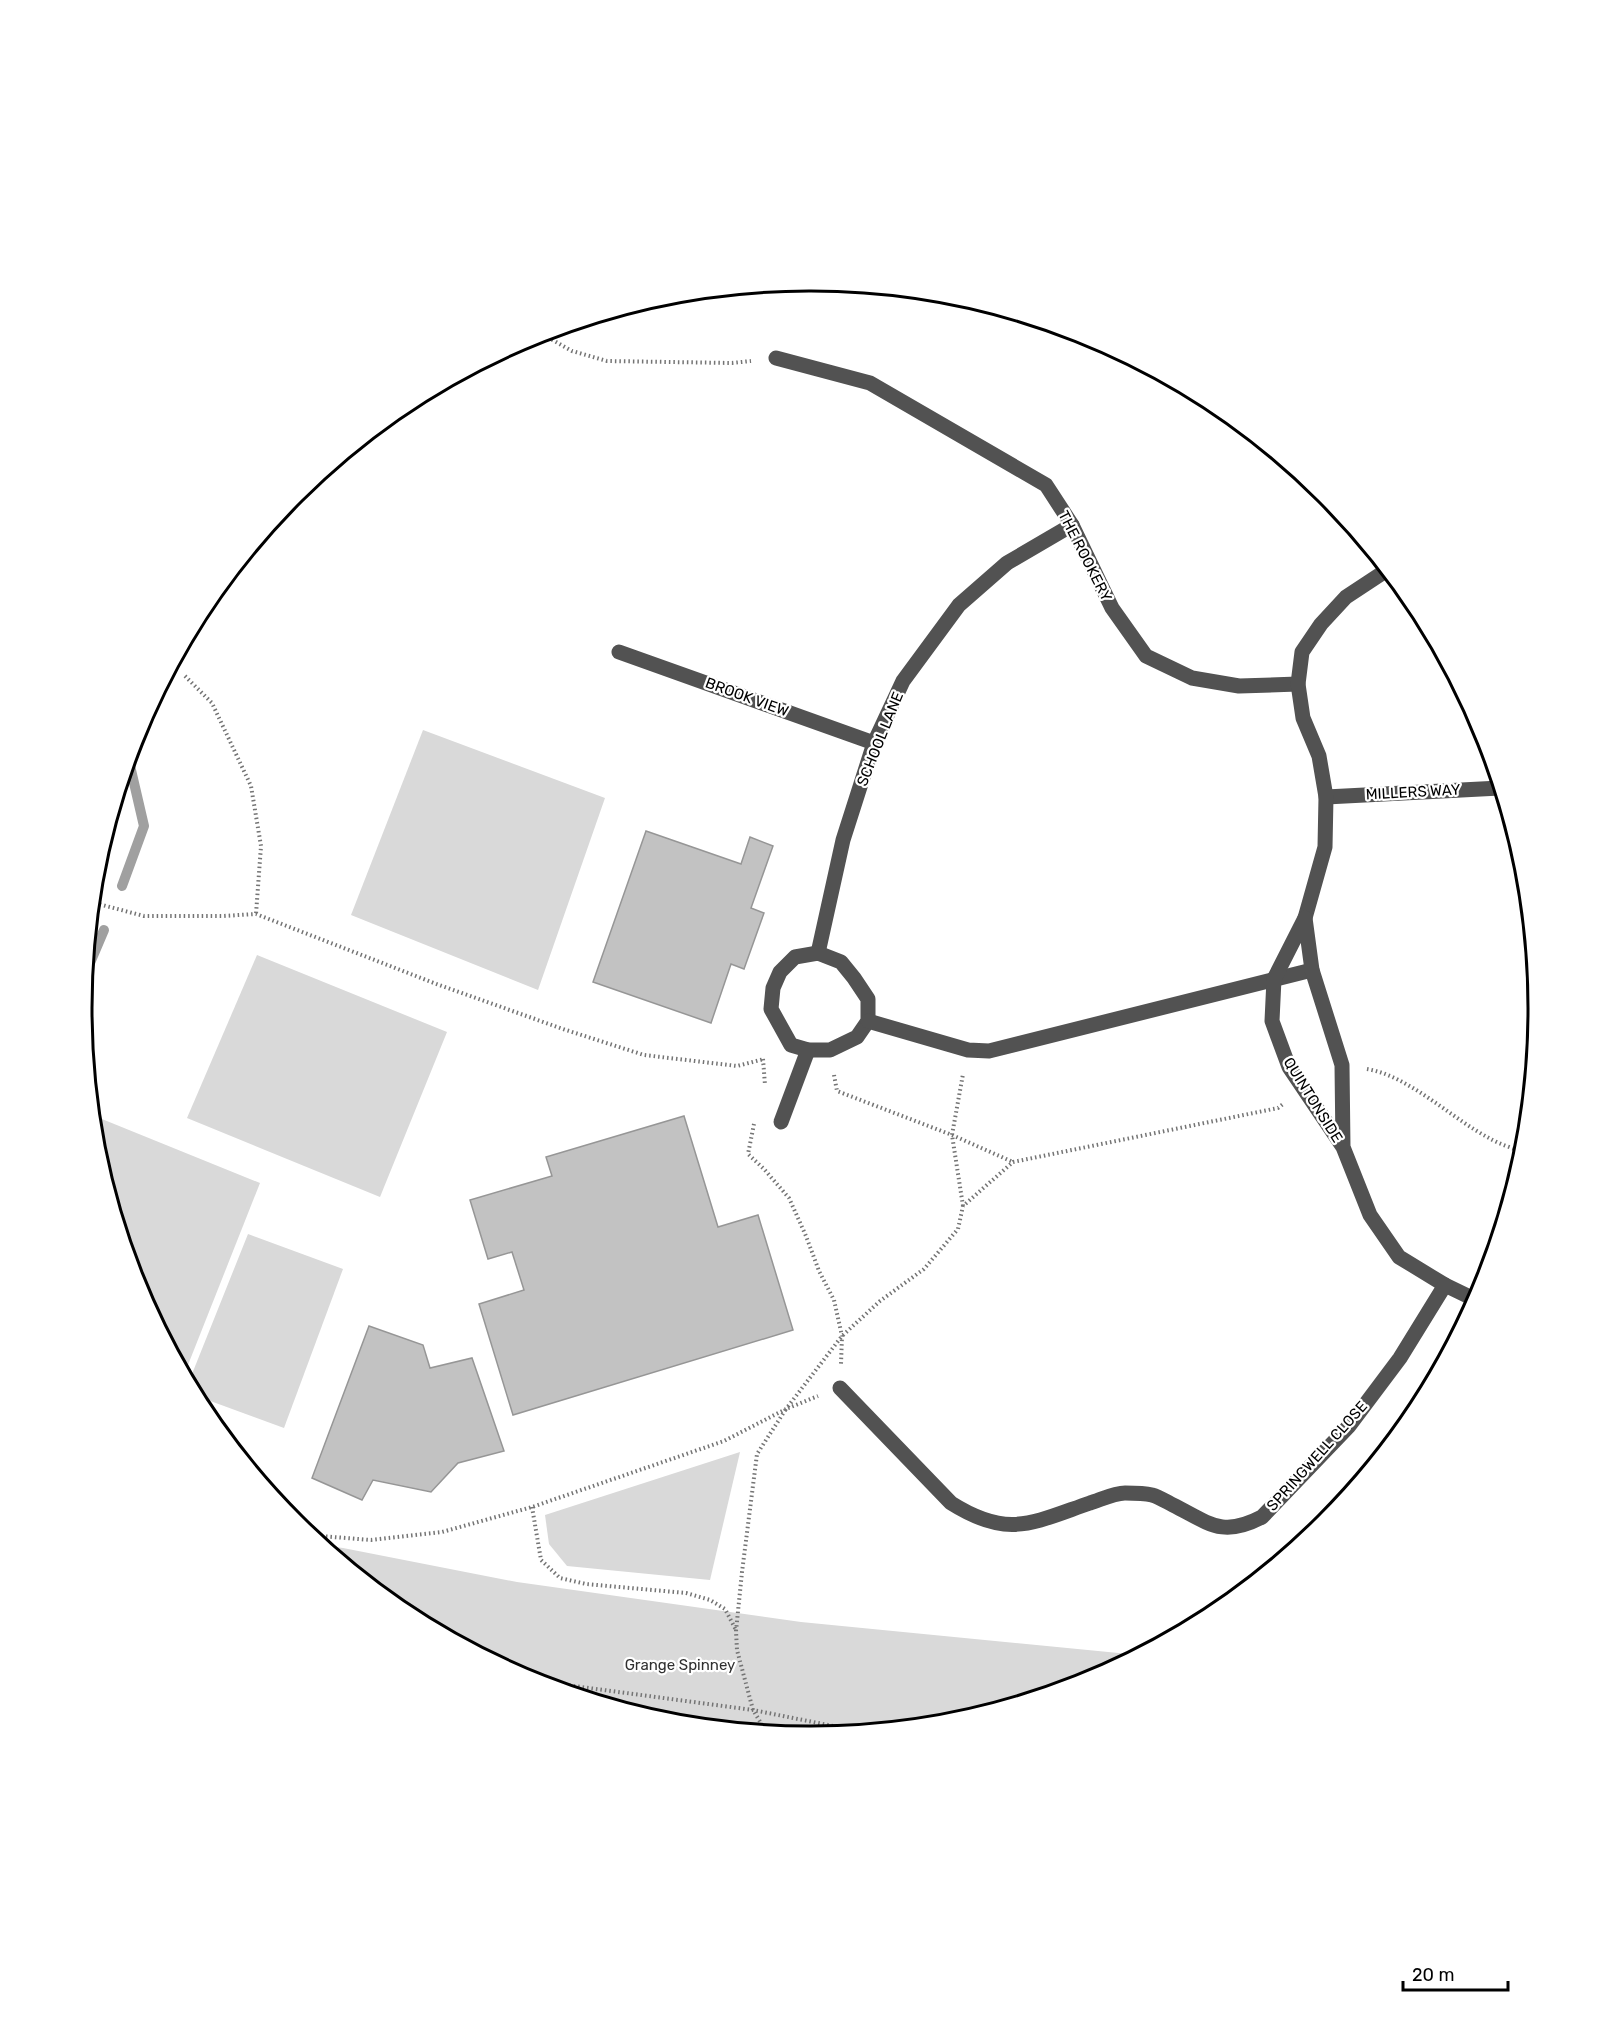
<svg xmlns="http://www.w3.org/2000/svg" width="1619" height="2017" font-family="Rubik,sans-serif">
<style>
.green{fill:#d9d9d9}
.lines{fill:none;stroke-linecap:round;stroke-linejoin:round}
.stream{stroke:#a0a0a0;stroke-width:10}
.building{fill:#c2c2c2;stroke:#969696;stroke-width:1.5}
.path{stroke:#747474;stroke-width:4;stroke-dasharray:1.5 3;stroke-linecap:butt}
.minor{stroke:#525252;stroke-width:15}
.labels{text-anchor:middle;stroke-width:4.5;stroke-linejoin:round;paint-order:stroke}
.street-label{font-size:15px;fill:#000;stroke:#fff}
.park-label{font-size:15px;fill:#303030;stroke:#fff}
.rim{fill:none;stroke:#000;stroke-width:3}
</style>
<rect width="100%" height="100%" fill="#fff"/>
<g class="green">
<polygon points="423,730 605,798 538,990 351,915"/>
<polygon points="257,955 447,1032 380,1197 187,1118"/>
<polygon points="92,1115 260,1183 184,1375 136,1287 95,1150"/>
<polygon points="248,1234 343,1269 284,1428 194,1395 188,1384"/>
<polygon points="740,1452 710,1580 567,1566 549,1544 545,1515"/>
<polygon points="320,1545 343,1548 517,1582 801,1622 1139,1655 1088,1682 951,1723 809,1737 667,1723 530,1681 404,1614"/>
</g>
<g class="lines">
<g class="stream">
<polyline points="122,886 144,826 128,757"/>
<polyline points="84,977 104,930"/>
</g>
</g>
<g class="building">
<polygon points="646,831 741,864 750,837 773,846 751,908 764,913 744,969 731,964 711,1023 593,982"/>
<polygon points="684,1116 718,1227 758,1215 793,1330 513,1415 479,1304 524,1290 512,1252 488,1259 470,1200 552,1176 546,1157"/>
<polygon points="369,1326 423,1345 430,1368 472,1358 504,1451 458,1463 431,1492 373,1480 362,1500 312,1478"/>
</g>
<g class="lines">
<g class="path">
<polyline points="540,333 572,351 607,361 732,363 751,361"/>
<polyline points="185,676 212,703 251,786 261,846 256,914"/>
<polyline points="91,902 144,916 223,916 256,914 439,985 566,1030 644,1055 737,1066 764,1059"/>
<polyline points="763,1059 765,1085"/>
<path d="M1367 1069C1409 1076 1451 1118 1489 1138 1499 1144 1512 1148 1523 1152"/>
<polyline points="834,1075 837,1091 952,1135 1013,1162"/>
<polyline points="754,1124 748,1154 764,1169 789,1198 806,1236 819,1271 834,1300 842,1336 841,1364"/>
<polyline points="963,1206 952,1135 963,1074"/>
<polyline points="532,1507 541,1560 560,1578 586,1584 686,1593 710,1600 725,1609 736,1630"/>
<polyline points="308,1535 371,1540 442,1532 532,1507 724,1441 786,1409 842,1336 880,1301 924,1269 958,1229 963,1206 1013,1162 1278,1108 1283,1104"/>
<polyline points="529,1680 753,1710 863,1732"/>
<polyline points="767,1733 753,1710 737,1650 736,1631 742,1572 757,1454 786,1409 818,1396"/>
</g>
<g class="minor">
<polyline points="776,358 870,383 1046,485 1072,525 1112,608 1146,656 1192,678 1239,686 1298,684"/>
<polyline points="619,652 874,743"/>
<polyline points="1326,797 1500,788"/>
<polyline points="1305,918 1325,847 1326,797 1319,756 1303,718 1298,684 1302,652 1321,624 1346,597 1387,570"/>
<polyline points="818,953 843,840 874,743 903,681 959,605 1007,563 1072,525"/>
<polygon points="818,953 841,962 854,978 868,999 868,1021 857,1037 830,1050 808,1050 791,1045 771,1009 773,988 780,972 795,957"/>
<polyline points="868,1021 968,1050 989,1051 1312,970"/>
<polyline points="781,1122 808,1050"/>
<polyline points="1343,1147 1342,1065 1312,970 1305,918 1274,979 1272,1021 1289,1067 1343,1147 1370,1215 1399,1257 1445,1285 1476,1300"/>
<path d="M840 1388 951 1503C1008 1539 1032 1523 1090 1503 1100 1500 1114 1493 1125 1493 1133 1493 1144 1493 1152 1495 1159 1497 1167 1502 1173 1505 1209 1523 1222 1538 1262 1517L1349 1426 1400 1358 1445 1285"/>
</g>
</g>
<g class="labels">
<g class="street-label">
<text transform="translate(1085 556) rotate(63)" y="5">THE ROOKERY</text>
<text transform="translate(747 697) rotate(20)" y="5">BROOK VIEW</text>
<text transform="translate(880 739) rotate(-68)" y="5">SCHOOL LANE</text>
<text transform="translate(1413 792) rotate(-3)" y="5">MILLERS WAY</text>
<text transform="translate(1313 1100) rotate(58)" y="5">QUINTONSIDE</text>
<text transform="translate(1317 1456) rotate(-48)" y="5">SPRINGWELL CLOSE</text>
</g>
<g class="park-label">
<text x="680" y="1670">Grange Spinney</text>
</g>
</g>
<path d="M0 0H1619V2017H0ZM809 291H811A717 717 0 0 1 1528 1008V1009A717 717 0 0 1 811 1726H809A717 717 0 0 1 92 1009V1008A717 717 0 0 1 809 291Z" fill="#fff" fill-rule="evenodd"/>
<path class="rim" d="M809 291H811A717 717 0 0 1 1528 1008V1009A717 717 0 0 1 811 1726H809A717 717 0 0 1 92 1009V1008A717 717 0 0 1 809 291Z"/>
<path d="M1403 1981v9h105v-9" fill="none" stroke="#000000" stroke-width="3"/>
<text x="1412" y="1981" font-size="18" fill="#000000" stroke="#ffffff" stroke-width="4.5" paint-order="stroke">20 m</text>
</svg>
